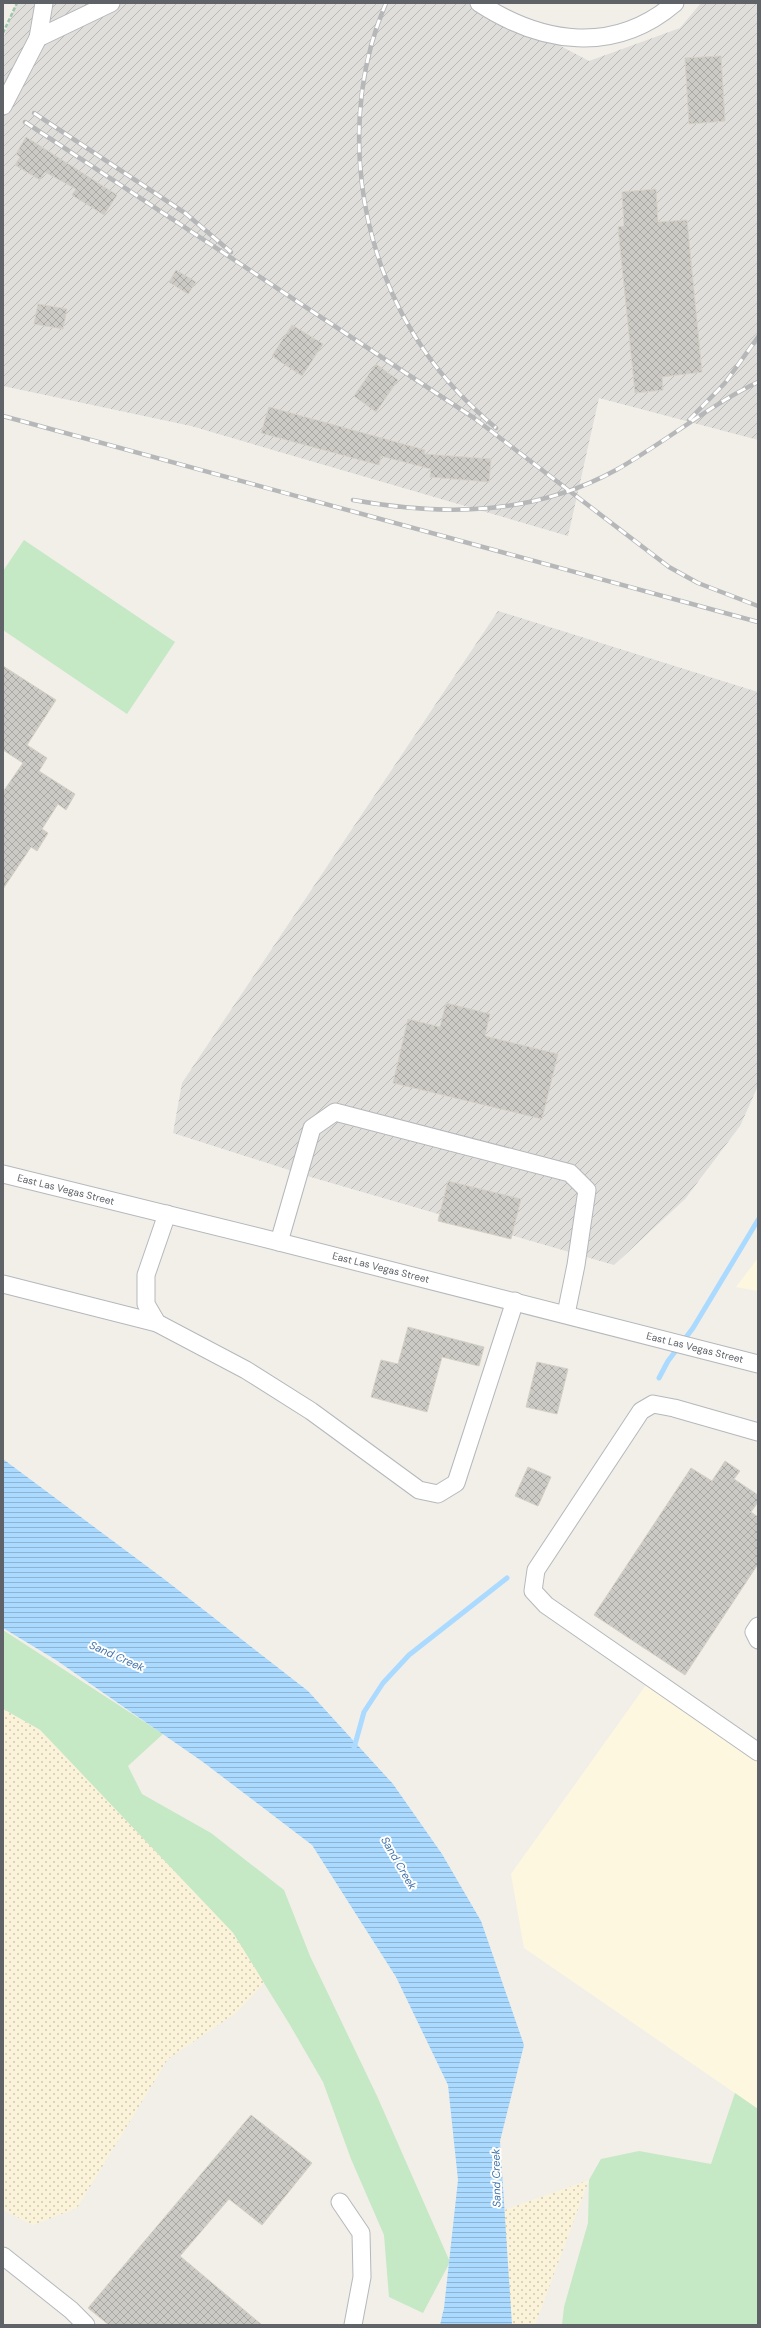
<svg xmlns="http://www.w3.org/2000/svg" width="761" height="2328" font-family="'DM Sans',sans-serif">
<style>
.commercial{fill:#fef7e0}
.industrial{fill:url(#industrial-furrows)}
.green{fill:#c5e8c5}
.sand{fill:url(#sand-dots)}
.water{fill:url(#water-rules)}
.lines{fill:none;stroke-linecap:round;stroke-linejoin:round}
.stream{stroke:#aadaff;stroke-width:5}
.building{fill:url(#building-cross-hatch);stroke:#d6d1c6}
.minor-casing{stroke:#b5b8bc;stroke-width:19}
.path{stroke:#9cc7a9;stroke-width:2.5;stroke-dasharray:4 2;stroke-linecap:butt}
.minor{stroke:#fff;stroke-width:17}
.rail-casing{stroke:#b6b7b8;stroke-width:4.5}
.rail{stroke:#fff;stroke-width:3;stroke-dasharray:9;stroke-linecap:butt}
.labels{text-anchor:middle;stroke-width:4;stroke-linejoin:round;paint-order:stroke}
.street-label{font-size:10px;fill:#5f6368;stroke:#fff}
.water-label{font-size:11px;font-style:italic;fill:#4174aa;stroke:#fff}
</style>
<defs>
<pattern id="industrial-furrows" width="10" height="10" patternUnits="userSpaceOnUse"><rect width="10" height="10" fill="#e0deda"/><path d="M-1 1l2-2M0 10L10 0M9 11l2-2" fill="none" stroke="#b9b8b5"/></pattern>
<pattern id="sand-dots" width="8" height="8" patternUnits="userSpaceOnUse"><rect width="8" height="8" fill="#fbf3d9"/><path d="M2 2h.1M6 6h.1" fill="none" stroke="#cec8b4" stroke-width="1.8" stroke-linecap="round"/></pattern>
<pattern id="water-rules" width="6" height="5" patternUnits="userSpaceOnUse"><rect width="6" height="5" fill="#aadaff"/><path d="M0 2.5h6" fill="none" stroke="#8eb4d2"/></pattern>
<pattern id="building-cross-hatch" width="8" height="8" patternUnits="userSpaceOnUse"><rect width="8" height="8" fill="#cccac5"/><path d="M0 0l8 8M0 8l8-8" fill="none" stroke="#a9a8a4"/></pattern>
</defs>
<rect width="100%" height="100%" fill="#f1efe8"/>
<g class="commercial">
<polygon points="758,1258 758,1291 736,1287"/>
<polygon points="651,1678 758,1759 758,2109 524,1948 511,1874"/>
</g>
<g class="industrial">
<polygon points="16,3 480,3 589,61 680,28 701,3 758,3 758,440 599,398 568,536 191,426 3,386 3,39"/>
<polygon points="498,611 758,692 758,1086 740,1126 685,1199 614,1265 314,1178 173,1133 182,1083"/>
</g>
<g class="green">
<polygon points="24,540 175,642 127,714 3,630 3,571"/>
<polygon points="3,1630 163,1734 128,1766 142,1794 211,1833 284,1890 310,1956 377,2096 450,2262 423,2313 389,2297 384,2235 351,2159 323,2082 290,2025 233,1933 40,1730 3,1709"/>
<polygon points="735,2093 758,2109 758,2325 562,2325 564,2307 588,2223 589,2180 601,2159 639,2151 711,2164"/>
</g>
<g class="sand">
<polygon points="3,1709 40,1730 233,1933 264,1983 236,2013 168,2059 77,2208 33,2225 3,2210"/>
<polygon points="589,2180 535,2325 440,2325 444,2308 454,2228"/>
</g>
<polygon class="water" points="3,1459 164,1579 308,1691 393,1784 442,1854 481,1921 524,2045 500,2141 512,2325 440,2325 444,2308 458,2180 448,2085 396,1977 312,1845 203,1762 56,1660 3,1628"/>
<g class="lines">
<g class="stream">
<polyline points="659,1378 668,1361 693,1328 758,1220"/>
<polyline points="354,1748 364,1712 383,1683 409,1655 507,1578"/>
</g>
</g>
<g class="building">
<polygon points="721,56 725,121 689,124 685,58"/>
<polygon points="26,137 117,195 104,215 72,195 76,189 45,172 40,180 15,165 20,157 16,154"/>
<polygon points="656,189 658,222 687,220 702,372 662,377 663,390 635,393 618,227 624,226 622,192"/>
<polygon points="176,270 196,282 188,294 169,282"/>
<polygon points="38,304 67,309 63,329 34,324"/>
<polygon points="292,325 323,344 302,376 272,356"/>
<polygon points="376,364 398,380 376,412 354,396"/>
<polygon points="269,407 425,450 424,454 491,459 489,482 430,477 431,469 381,456 379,465 261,433"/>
<polygon points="3,666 56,700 27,745 47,758 39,771 75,794 66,810 58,804 42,829 48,833 37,851 31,847 3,889 3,792 23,763 3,750"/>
<polygon points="446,1003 490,1014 485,1036 558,1054 542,1119 393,1083 408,1019 440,1027"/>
<polygon points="448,1181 521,1199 511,1239 438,1221"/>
<polygon points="408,1327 484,1347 479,1366 442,1357 427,1412 371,1397 381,1360 398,1364"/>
<polygon points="537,1362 568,1369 557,1414 526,1407"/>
<polygon points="725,1461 740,1471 734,1479 758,1495 758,1502 751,1512 758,1517 758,1564 685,1675 594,1615 691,1468 712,1481"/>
<polygon points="528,1467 551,1477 538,1506 515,1496"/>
<polygon points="251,2115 312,2163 262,2225 229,2199 180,2256 262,2325 109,2325 88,2308"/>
</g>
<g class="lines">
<defs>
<g id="minor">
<path d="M479 3C542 44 614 55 675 3"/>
<polyline points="38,38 44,3"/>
<polyline points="3,106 38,38 111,3"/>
<polyline points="3,1174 279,1242 758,1364"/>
<polyline points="167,1214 146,1275 146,1304 157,1323 246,1370 311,1411 419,1490 438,1494 456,1483 515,1301"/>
<polyline points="279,1242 312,1128 335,1112 570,1173 587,1190 576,1265 566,1314"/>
<polyline points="3,1284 157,1323"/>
<polyline points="758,1432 674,1408 653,1404 641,1411 536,1570 533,1591 546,1605 758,1752"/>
<polyline points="758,1626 754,1632 758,1640"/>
<polyline points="340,2202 361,2233 362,2277 353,2325"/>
<polyline points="3,2256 71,2310 86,2325"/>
</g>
</defs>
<use href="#minor" class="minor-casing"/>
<polyline class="path" points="3,33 17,3"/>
<use href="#minor" class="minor"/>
<defs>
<g id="rail">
<path d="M386 3C338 114 356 254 426 353 445 380 471 407 496 428"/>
<polyline points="34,113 185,213 231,252"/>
<polyline points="25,122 474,418 669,567 698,583 758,606"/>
<polyline points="3,416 758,622"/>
<polyline points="689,420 725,383 758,337"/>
<path d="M353 500C443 516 532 516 616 470 664 443 708 406 758 382"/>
</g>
</defs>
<use href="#rail" class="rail-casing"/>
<use href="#rail" class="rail"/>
</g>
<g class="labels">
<g class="street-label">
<text transform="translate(66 1189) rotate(14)" y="4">East Las Vegas Street</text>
<text transform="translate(381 1267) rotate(14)" y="4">East Las Vegas Street</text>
<text transform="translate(695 1347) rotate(14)" y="4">East Las Vegas Street</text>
</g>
<g class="water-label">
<text transform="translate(117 1656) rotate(24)" y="4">Sand Creek</text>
<text transform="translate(399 1863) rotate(60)" y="4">Sand Creek</text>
<text transform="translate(496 2178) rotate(-91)" y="4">Sand Creek</text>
</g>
</g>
<rect width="761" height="2328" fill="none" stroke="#5f6368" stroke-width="8"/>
</svg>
